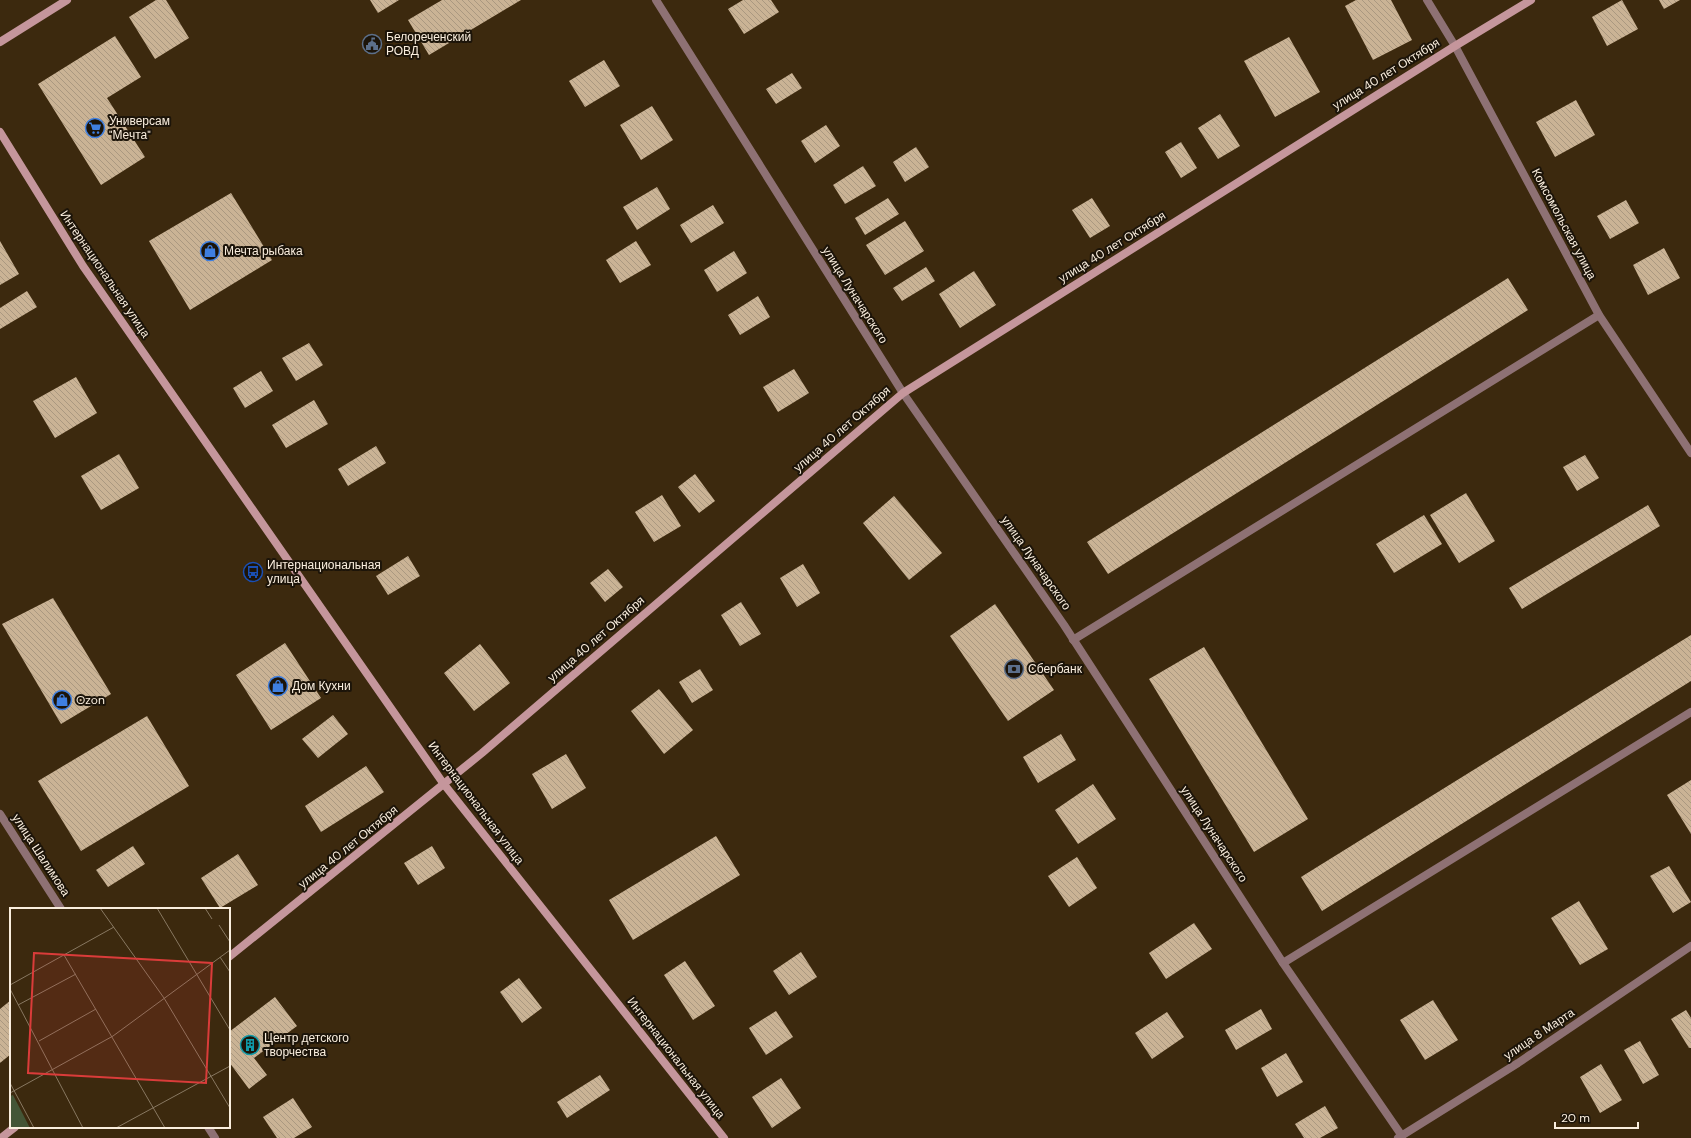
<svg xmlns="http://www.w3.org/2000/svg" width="1691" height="1138" font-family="'DM Sans',sans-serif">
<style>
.building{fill:url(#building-back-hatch)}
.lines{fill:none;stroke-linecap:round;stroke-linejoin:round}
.lane{stroke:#8e7174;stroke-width:8}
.street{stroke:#8e7174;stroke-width:8}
.secondary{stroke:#c5969c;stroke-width:8}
.labels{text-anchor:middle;stroke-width:4;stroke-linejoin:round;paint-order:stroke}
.poi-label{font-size:12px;fill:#faeede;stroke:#1c1409;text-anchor:start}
.street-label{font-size:12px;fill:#faeede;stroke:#1c1409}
.inset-road{fill:none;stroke:#887861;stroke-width:1}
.view{fill:#da3c3a;fill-opacity:0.15;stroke:#da3c3a;stroke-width:2}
.inset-edge{fill:none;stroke:#faeede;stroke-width:2}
</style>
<defs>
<pattern id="building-back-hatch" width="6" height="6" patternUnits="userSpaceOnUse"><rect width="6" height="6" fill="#cab395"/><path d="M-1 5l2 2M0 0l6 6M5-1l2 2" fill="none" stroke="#aa9880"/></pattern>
</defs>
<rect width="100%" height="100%" fill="#3c290e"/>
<g class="building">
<polygon points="156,0 166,0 189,38 155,59 129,17"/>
<polygon points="370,0 399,0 378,13"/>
<polygon points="442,0 521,0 429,55 408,20"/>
<polygon points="743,0 771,0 779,12 744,34 728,9"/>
<polygon points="1356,0 1391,0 1412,40 1373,60 1345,6"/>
<polygon points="1622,0 1638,29 1607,46 1592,17"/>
<polygon points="1659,0 1680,0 1664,9"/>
<polygon points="115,36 141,77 107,98 145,157 101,185 38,84"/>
<polygon points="1289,37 1320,92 1275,117 1244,61"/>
<polygon points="604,60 620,86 585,107 569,81"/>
<polygon points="792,73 802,88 776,104 766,89"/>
<polygon points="1576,100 1595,135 1555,157 1536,122"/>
<polygon points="652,106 673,140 641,160 620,125"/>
<polygon points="1220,114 1240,146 1218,159 1198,128"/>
<polygon points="826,125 840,146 815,163 801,141"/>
<polygon points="1181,142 1197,168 1181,178 1165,152"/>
<polygon points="916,147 929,167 905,182 893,162"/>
<polygon points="863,166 876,186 845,204 833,185"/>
<polygon points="657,187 670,209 637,230 623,207"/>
<polygon points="231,193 272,260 190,310 149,241"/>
<polygon points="888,198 899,214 865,235 855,218"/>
<polygon points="1092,198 1110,226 1090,238 1072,210"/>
<polygon points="1626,200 1639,223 1610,239 1597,216"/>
<polygon points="713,205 724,223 691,243 680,225"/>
<polygon points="905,221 924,251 885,275 866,245"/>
<polygon points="0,241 19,274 0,285"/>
<polygon points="636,241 651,265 620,283 606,260"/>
<polygon points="1664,248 1680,278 1648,295 1633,265"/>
<polygon points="734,251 747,273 717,292 704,270"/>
<polygon points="926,267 935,281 902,301 893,288"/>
<polygon points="974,271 996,305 960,328 939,294"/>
<polygon points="1508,278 1528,310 1108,574 1087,542"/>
<polygon points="27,291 37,307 0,329 0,308"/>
<polygon points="758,296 770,317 740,335 728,315"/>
<polygon points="309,343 323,365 296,381 282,358"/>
<polygon points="794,369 809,393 778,412 763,387"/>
<polygon points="261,371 273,391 245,408 233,388"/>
<polygon points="76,377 97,413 55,438 33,401"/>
<polygon points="314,400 328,424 286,448 272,425"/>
<polygon points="376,446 386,463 348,486 338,469"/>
<polygon points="119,454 139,488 101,510 81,476"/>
<polygon points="1585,455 1599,478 1577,491 1563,467"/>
<polygon points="695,474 715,501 699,513 678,487"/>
<polygon points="1466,493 1495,541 1459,563 1430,515"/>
<polygon points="662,495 681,526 654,542 635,512"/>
<polygon points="894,496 942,553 909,580 863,523"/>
<polygon points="1648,505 1660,526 1522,609 1509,588"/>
<polygon points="1424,515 1442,544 1394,573 1376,544"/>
<polygon points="408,556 420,576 388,595 376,576"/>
<polygon points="803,564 820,593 797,607 780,578"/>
<polygon points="608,569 623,587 605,602 590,583"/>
<polygon points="53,598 111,694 61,724 2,624"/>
<polygon points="741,602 761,634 740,646 721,615"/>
<polygon points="995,604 1054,690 1008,721 950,636"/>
<polygon points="1691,635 1691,681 1322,911 1301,877"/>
<polygon points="285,643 321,698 271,730 236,675"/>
<polygon points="480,644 510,683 474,711 444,673"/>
<polygon points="1204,647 1308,819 1254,852 1149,679"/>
<polygon points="700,669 713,690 692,703 679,682"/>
<polygon points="659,689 693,730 664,754 631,711"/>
<polygon points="333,715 348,734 318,758 302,739"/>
<polygon points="147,716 189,786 81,851 38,781"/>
<polygon points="1061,734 1076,760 1038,783 1023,757"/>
<polygon points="566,754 586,788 552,809 532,774"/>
<polygon points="366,766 384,792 321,832 305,806"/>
<polygon points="1691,780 1691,834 1667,795"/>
<polygon points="1093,784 1116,819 1078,844 1055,810"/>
<polygon points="716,836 740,875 633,940 609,900"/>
<polygon points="133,846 145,864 108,887 96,870"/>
<polygon points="432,846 445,868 418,885 404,863"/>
<polygon points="238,854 258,885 220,908 201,878"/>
<polygon points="1077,857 1097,888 1069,907 1048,876"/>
<polygon points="1669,866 1691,902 1673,913 1650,876"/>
<polygon points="1579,901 1608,949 1580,965 1551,918"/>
<polygon points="1194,923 1212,949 1166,979 1149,953"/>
<polygon points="801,952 817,977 789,995 773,971"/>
<polygon points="685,961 715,1006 693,1020 664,975"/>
<polygon points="519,978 542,1008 522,1023 500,992"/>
<polygon points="275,997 297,1026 254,1058 267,1075 249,1089 229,1062 229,1032"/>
<polygon points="11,1000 11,1054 0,1063 0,1009"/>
<polygon points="1433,1000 1458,1040 1425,1060 1400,1020"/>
<polygon points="1261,1009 1272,1029 1236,1050 1225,1030"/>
<polygon points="1686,1010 1691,1018 1691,1048 1689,1048 1671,1019"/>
<polygon points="776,1011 793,1037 766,1055 749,1028"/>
<polygon points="1167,1012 1184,1037 1152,1059 1135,1033"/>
<polygon points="1640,1041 1659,1075 1643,1084 1624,1050"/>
<polygon points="1286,1053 1303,1082 1277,1097 1261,1068"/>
<polygon points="1601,1064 1622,1100 1600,1113 1580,1077"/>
<polygon points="600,1075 610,1090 567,1118 557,1102"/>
<polygon points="781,1078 801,1108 772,1128 752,1097"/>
<polygon points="293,1098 312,1127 294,1138 277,1138 263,1117"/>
<polygon points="1325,1106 1338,1128 1320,1138 1304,1138 1295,1124"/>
</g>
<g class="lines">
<g class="lane">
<polyline points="1073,640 1599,315"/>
<polyline points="1283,963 1691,712"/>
</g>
<g class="street">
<polyline points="656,0 903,393 1064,625 1283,963 1402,1136"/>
<polyline points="1427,0 1455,46 1599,315 1691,453"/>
<polyline points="0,814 61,909"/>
<polyline points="208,1127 215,1138"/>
<polyline points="1398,1138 1518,1063 1691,946"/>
</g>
<g class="secondary">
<polyline points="0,42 67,0"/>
<polyline points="0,132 83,266 443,783 724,1138"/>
<polyline points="229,957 482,753 903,393 1455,46 1531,0"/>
<polyline points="1,1138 15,1127"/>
</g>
</g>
<defs>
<symbol id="civic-ring" viewBox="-11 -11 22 22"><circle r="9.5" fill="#1c1409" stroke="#5c6f8a" stroke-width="1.5"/><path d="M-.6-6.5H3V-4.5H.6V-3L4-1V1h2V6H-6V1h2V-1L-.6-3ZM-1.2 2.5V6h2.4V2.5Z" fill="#5c6f8a"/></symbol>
<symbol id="supermarket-ring" viewBox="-11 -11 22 22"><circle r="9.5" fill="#1c1409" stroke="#3f7fe0" stroke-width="1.5"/><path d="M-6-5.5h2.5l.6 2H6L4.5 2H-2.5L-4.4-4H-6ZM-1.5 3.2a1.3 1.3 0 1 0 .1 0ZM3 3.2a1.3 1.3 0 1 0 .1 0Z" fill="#3f7fe0"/></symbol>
<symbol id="shop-ring" viewBox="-11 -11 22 22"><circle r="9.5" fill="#1c1409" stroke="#3f7fe0" stroke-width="1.5"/><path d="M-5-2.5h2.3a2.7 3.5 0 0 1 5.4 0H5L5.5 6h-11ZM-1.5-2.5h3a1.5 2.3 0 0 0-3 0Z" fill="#3f7fe0"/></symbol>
<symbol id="bus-ring" viewBox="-11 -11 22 22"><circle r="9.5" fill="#1c1409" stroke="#1a4fb4" stroke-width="1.5"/><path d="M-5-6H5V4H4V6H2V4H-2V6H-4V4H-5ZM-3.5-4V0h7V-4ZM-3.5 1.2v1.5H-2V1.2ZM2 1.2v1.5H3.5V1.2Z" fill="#1a4fb4"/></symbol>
<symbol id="bank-ring" viewBox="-11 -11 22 22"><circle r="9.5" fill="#1c1409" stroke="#5c6f8a" stroke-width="1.5"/><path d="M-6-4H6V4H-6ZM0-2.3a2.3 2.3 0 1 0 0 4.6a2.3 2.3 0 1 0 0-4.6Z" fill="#5c6f8a"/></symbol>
<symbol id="building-ring" viewBox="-11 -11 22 22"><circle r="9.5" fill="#1c1409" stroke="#0f9aa8" stroke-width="1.5"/><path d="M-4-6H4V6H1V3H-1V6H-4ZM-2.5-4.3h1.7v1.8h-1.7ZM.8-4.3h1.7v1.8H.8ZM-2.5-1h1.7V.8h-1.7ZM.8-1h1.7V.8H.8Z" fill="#0f9aa8"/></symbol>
</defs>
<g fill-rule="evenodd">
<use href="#civic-ring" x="361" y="33" width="22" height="22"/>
<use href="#supermarket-ring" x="84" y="117" width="22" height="22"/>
<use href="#shop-ring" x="199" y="240" width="22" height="22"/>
<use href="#bus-ring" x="242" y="561" width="22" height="22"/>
<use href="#bank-ring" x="1003" y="658" width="22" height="22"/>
<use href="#shop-ring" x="267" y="675" width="22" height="22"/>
<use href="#shop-ring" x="51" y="689" width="22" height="22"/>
<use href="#building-ring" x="239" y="1034" width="22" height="22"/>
</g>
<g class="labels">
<g class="poi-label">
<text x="386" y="41">Белореченский<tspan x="386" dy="14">РОВД</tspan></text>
<text x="109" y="125">Универсам<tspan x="109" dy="14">"Мечта"</tspan></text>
<text x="224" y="255">Мечта рыбака</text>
<text x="267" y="569">Интернациональная<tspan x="267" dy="14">улица</tspan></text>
<text x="1028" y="673">Сбербанк</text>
<text x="292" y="690">Дом Кухни</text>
<text x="76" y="704">Ozon</text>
<text x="264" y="1042">Центр детского<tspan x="264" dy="14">творчества</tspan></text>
</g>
<g class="street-label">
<text transform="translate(1386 74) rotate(-32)" y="4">улица 40 лет Октября</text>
<text transform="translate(1564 224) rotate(62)" y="4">Комсомольская улица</text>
<text transform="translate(1112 247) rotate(-32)" y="4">улица 40 лет Октября</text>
<text transform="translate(105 274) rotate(56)" y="4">Интернациональная улица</text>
<text transform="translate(855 295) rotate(58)" y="4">улица Луначарского</text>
<text transform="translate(842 429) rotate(-41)" y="4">улица 40 лет Октября</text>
<text transform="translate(1036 563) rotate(55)" y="4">улица Луначарского</text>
<text transform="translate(596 639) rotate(-41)" y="4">улица 40 лет Октября</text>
<text transform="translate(476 803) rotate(53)" y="4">Интернациональная улица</text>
<text transform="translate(1214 834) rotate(57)" y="4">улица Луначарского</text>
<text transform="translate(348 847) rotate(-39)" y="4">улица 40 лет Октября</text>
<text transform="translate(41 855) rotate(57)" y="4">улица Шалимова</text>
<text transform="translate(1539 1034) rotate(-34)" y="4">улица 8 Марта</text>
<text transform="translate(676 1058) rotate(52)" y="4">Интернациональная улица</text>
</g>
</g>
<g transform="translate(10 908)">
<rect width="220" height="220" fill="#3c290e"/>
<path d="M3 187 20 220H0V188Z" fill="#445536"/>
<path class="inset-road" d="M90 0 154 90 220 200M147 0 220 122M195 0 202 11M209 17 220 34M54 47 155 220M210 49 220 64M0 77 104 19M0 81 73 220M8 97 66 66M29 133 86 101M0 175 24 220M0 185 103 128 220 42M106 220 220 158"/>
<path class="view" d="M24 45 202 55 196 175 18 165Z"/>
<rect width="220" height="220" class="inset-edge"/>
</g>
<path d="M1555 1122v6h83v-6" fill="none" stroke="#faeede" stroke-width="2"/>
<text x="1561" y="1122" font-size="12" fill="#faeede" stroke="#1c1409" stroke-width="3" paint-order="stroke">20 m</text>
</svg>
